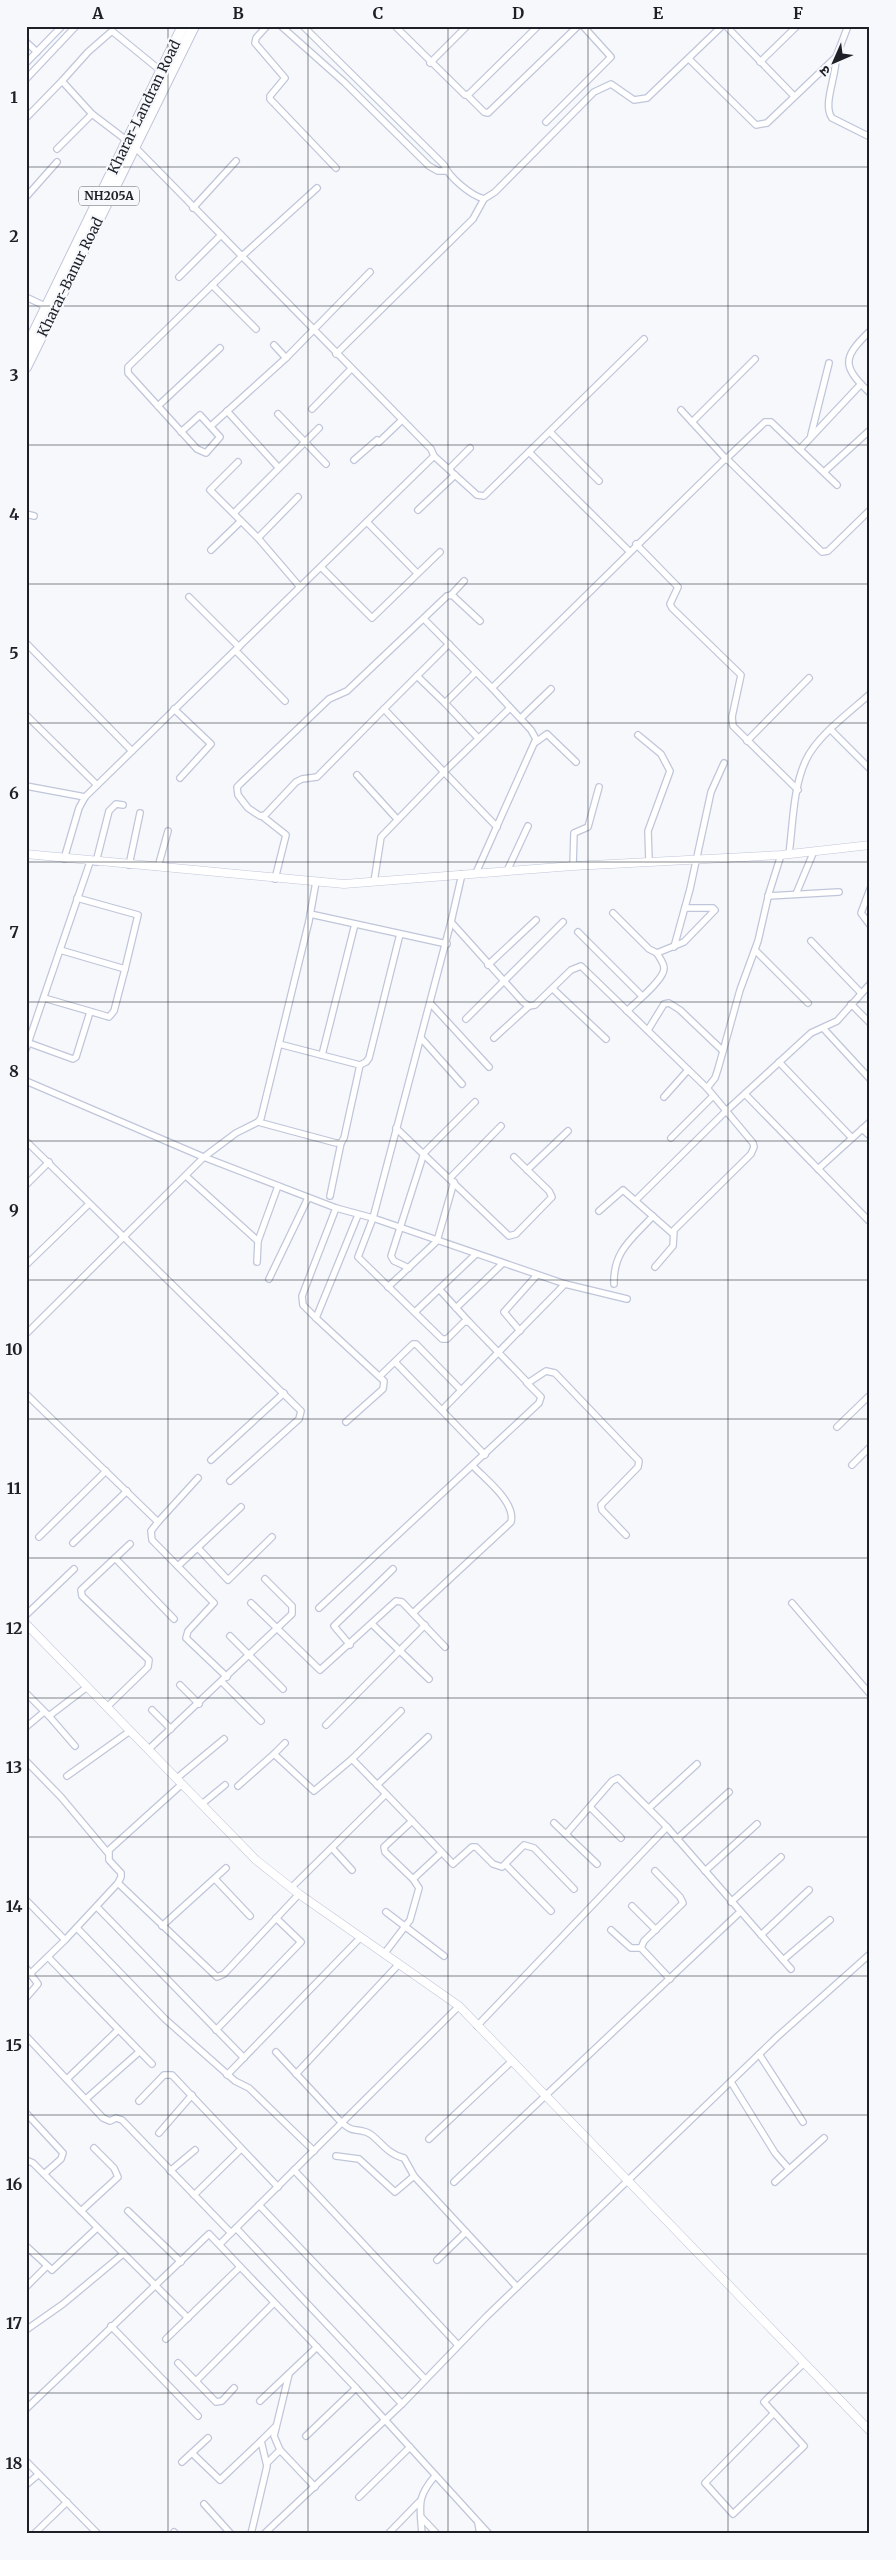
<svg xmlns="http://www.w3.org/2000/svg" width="896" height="2560" font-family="Merriweather,'Noto Sans Devanagari',serif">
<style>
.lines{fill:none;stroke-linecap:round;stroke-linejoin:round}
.street-casing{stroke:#c0c6da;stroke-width:8}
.secondary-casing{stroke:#c0c6da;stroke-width:9}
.highway-casing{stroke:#c0c6da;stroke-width:12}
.street{stroke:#fff;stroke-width:5.5}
.secondary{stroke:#fff;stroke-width:8}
.highway{stroke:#fff;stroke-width:10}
.grid{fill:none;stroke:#1d2027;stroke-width:1;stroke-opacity:0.55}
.labels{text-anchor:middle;stroke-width:4.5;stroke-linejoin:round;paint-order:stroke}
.shield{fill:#f6f8fc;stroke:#5e6167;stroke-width:1}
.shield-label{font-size:12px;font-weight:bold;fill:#1d2027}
.street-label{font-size:14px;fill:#1d2027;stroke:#f6f8fc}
.neatline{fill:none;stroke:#1d2027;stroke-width:2}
.grid-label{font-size:16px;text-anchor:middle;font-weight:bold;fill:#1d2027}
</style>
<rect width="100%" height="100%" fill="#f6f8fc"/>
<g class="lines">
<defs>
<g id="street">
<polyline points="267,26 256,38 255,43 285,78 270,96 270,99 336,168"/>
<polyline points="281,26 344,82 429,166 438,171 446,171"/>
<path d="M303 26 444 165C449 177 470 195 484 199L495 192 594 92 611 84 634 100 647 98 722 26"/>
<polyline points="395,26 465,95 469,94 538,26"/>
<polyline points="726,26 794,96"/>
<polyline points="26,42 37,52"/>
<path d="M836 57C837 75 822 105 832 118L870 137"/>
<polyline points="689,59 756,125 767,123 836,57 848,26"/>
<polyline points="760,62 797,26"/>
<polyline points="26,63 62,26"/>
<polyline points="430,63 467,26"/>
<polyline points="26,79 76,26"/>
<polyline points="467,95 484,112 488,113 578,26"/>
<polyline points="26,118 62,81"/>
<polyline points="546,122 611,57 583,26"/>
<polyline points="57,149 92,114"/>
<polyline points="26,197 57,162"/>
<polyline points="193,208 236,161"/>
<polyline points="179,277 221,235"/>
<polyline points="212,285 256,329"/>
<polyline points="26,297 47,307"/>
<path d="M869 332C841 359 843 367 870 393"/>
<polyline points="274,345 286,358"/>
<polyline points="336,354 473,219 484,199"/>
<polyline points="158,406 220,348"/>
<polyline points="312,409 351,369"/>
<polyline points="681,410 726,459 765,422 771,422 837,485"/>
<polyline points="227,411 278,467"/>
<polyline points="278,414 326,464"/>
<polyline points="692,422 755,359"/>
<polyline points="212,425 286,358 370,272"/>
<polyline points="181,432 200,415 220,437 206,453 197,449 128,373 128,367 241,257 317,188"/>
<polyline points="550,432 599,481"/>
<polyline points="811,435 829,363"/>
<polyline points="800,449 861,384"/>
<polyline points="529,452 629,551"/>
<polyline points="434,456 477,495 484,496 644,339"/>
<polyline points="354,460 377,440 379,442 402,420"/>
<polyline points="238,462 210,490 258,538 300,587"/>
<polyline points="449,469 470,448"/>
<polyline points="824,472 870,430"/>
<polyline points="418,510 455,475"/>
<polyline points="234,513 319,428"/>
<polyline points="26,514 34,516"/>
<polyline points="367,522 417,573"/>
<polyline points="258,538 298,497"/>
<polyline points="636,544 678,587 670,604 672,608 741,675 732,717 733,726 798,790"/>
<polyline points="211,550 241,521"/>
<polyline points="321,567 372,618 440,552"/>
<polyline points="451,595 464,581"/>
<polyline points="189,597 239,647"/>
<polyline points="424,619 492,688"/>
<polyline points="480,621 452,595 447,596 347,691 329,699 240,784 237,787 238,795 248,808 260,816 265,815 296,782 302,779 317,777 384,709 444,772 510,708"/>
<polyline points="26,643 132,751"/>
<polyline points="236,651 285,701"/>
<polyline points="476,672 445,703 478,738"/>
<polyline points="417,676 445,703"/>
<polyline points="174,709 211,744 180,778"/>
<polyline points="384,709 449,644"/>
<polyline points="26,715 97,785"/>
<polyline points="521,718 551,689"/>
<polyline points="831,730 870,769"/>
<polyline points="638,735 661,754 670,771 648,831 649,861"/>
<polyline points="747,741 809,678"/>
<polyline points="536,742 547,734 576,762"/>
<polyline points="357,775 397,819"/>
<polyline points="26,786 85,797"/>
<polyline points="262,816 286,835 275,879"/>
<path d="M789 854C793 824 793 787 806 760 817 736 850 712 870 694"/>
<polyline points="64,859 79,808 85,797 434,456 431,449 134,146 92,114 62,81 88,52 112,31 161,71"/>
<polyline points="96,862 109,811 116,804 123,805"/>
<polyline points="129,865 140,813"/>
<polyline points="573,866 574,833 588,827 599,787"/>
<polyline points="158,867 168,831"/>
<polyline points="507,871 528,826"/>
<polyline points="476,873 536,739 531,730 492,688 724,460 728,460 822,552 828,551 870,510"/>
<polyline points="462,874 451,922 523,1002 529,1006 535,1005 571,970 581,966 707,1088 753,1143 754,1147 751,1154 674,1230 673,1246 655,1267"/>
<polyline points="374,882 381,837 444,772 497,827"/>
<polyline points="870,889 861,913 870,925"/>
<polyline points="796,894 814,851"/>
<polyline points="768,896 839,892"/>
<polyline points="77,898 138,915 125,969"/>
<polyline points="613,913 649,949 657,953 684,942 715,910 713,908 685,908"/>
<polyline points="310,914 447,944"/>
<polyline points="451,922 373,1218 358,1257 442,1339 447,1339 464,1322 469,1322 528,1383 546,1371 555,1373 639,1461 638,1467 601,1505 602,1510 626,1535"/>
<polyline points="578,932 642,996"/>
<polyline points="811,941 861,993"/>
<polyline points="674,947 690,889 711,792 724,763"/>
<polyline points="755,950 808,1003"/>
<polyline points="488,965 536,920"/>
<polyline points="553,989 606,1039"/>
<polyline points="44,998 106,1016 109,1017 114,1011 125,969 60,950"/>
<polyline points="431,1004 489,1067"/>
<polyline points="851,1004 870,1023"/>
<path d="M627 1011C635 1003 665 979 664 968 664 963 659 957 657 953"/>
<polyline points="466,1019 563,922"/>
<polyline points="823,1028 870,1079"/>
<polyline points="648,1030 664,1004 669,1003 680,1010 723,1051"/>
<polyline points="421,1038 462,1084"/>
<polyline points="494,1038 529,1006"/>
<polyline points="29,1043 73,1059 76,1057 90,1012"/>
<polyline points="26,1049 90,862"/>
<polyline points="322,1055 355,924"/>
<polyline points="779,1062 852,1138"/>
<polyline points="360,1065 366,1062 369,1058 400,934"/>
<polyline points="26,1081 201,1156 336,1208 373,1218 565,1284 627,1299"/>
<polyline points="707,1088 715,1078 718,1069 740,990 758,941 769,893 781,855"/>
<polyline points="745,1094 870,1222"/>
<polyline points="664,1097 688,1070"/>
<polyline points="258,1122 336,1143 341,1143 344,1138 360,1065 279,1044"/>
<polyline points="396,1128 509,1236 516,1234 552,1197 549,1191 514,1157"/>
<polyline points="862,1129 870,1136"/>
<polyline points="671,1138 713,1096"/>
<polyline points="26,1141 301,1411 299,1419 230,1481"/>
<polyline points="818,1169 870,1122"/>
<polyline points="527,1170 568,1131"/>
<polyline points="186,1176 258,1241"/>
<polyline points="450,1178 501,1126"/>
<polyline points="26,1185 49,1162"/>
<polyline points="330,1196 341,1143"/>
<polyline points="636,1200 726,1111 811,1033 837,1021 870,984"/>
<polyline points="336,1208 302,1296 303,1305 316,1318 358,1215"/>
<polyline points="599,1211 623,1190 672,1233"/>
<polyline points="257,1262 258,1241 278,1186"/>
<polyline points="26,1265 89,1204"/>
<polyline points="409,1268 394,1261 391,1256 424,1153 475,1102"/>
<polyline points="269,1279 308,1198"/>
<path d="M614 1284C613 1251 632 1239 653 1216"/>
<polyline points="388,1287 437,1241 454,1182"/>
<polyline points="439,1289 469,1322"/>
<polyline points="456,1308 502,1264"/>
<polyline points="415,1312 475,1255"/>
<polyline points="316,1318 384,1381 383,1389 346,1422"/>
<polyline points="520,1331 504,1312 537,1275"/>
<polyline points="26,1334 204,1157 236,1133 258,1122 261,1118 309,921 316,882"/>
<polyline points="395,1362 485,1455"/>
<polyline points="380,1376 413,1344 416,1344 461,1390"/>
<polyline points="26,1394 158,1522 151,1531 152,1540 214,1603 188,1631 186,1638 227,1677"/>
<polyline points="442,1410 565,1284"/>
<polyline points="837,1427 870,1395"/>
<polyline points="211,1460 284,1393"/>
<polyline points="852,1465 870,1447"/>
<polyline points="158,1522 198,1478"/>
<polyline points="39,1537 106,1471"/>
<polyline points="73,1543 127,1491"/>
<polyline points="198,1548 228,1580 272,1537"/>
<polyline points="115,1558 174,1619"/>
<polyline points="178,1566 241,1507"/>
<polyline points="251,1603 320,1670 396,1601 402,1602 445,1647"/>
<polyline points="792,1603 870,1694"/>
<polyline points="319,1608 539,1403 541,1397 527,1383"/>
<path d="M413 1613 511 1522C516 1502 485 1479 473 1466"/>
<polyline points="26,1615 74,1569"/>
<polyline points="372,1624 429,1679"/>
<polyline points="230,1636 283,1689"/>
<polyline points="350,1645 334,1626 393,1569"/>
<polyline points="222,1682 261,1721"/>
<polyline points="180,1685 199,1704"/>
<polyline points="26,1693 49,1716"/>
<polyline points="107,1707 148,1667 149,1660 82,1596 81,1590 130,1544"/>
<polyline points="152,1710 171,1729"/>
<polyline points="326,1725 425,1625"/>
<polyline points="26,1727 44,1712"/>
<polyline points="75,1746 49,1716 87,1687"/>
<polyline points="149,1749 292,1614 292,1606 265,1579"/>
<polyline points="274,1754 285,1743"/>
<polyline points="26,1761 61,1797 108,1853"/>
<polyline points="67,1776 130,1731"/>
<polyline points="177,1778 224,1739"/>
<polyline points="377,1785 428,1737"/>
<polyline points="238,1786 274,1754 314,1791 352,1759"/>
<polyline points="386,1794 352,1759 401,1711"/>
<polyline points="202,1804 225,1785"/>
<polyline points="590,1807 621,1838"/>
<polyline points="649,1808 697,1764"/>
<polyline points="554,1823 597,1864"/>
<polyline points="566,1834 612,1781 618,1778 667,1827 791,1969"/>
<polyline points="677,1839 729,1792"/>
<polyline points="332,1848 352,1870"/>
<polyline points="506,1865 551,1911"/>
<polyline points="655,1871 680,1897 683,1903 644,1941 641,1948 670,1979"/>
<polyline points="705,1871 757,1824"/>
<polyline points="215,1879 250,1916"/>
<polyline points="413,1879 441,1853"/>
<polyline points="118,1883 217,1977 224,1974 299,1894"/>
<polyline points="291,1888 386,1794 412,1821"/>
<polyline points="26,1900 65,1940"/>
<polyline points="731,1902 781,1857"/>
<polyline points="632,1906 656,1930"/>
<polyline points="97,1907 244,2058"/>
<polyline points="386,1912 444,1956"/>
<polyline points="162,1926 226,1868"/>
<polyline points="77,1928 165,2019 235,2081 249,2088 314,2151"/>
<polyline points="611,1930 631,1948 641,1948"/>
<polyline points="761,1935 809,1890"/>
<polyline points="384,1954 410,1920 419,1888 413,1879 385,1852 384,1847 412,1821 453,1864 472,1847 476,1847 493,1864 502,1867 524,1845 534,1848 574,1889"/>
<polyline points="48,1957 152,2064"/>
<polyline points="783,1960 830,1920"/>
<polyline points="26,1968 38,1984 26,1998"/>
<polyline points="31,1973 65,1940 118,1883 121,1877 121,1873 109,1860 109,1850 182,1784"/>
<polyline points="477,2026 667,1827"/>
<polyline points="216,2030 301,1942 276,1918"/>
<polyline points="26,2036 103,2118 110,2121 116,2118 122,2120 231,2233"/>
<path d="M276 2052 341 2122C354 2133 352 2128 366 2132 377 2135 385 2154 404 2158L414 2176 517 2287"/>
<polyline points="759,2054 803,2122"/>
<polyline points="296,2074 398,1965"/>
<polyline points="227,2075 361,1937"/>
<polyline points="67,2079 118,2030"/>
<polyline points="731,2082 775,2153 789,2169"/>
<polyline points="86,2099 139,2052"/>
<polyline points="139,2101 164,2075 172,2075 278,2187"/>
<polyline points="26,2113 63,2153 61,2159 44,2174"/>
<polyline points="159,2133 192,2095"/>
<polyline points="429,2139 512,2061"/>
<polyline points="336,2156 359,2159 395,2192 414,2176"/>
<polyline points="26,2160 33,2163 188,2318"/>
<polyline points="294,2170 458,2345"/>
<polyline points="170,2171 195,2150"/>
<polyline points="454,2182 740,1912"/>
<polyline points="775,2182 824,2138"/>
<polyline points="194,2195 241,2149"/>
<polyline points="259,2205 425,2379"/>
<polyline points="81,2211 118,2177 114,2168 94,2148"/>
<polyline points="128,2211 181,2262"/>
<polyline points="236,2228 402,2404"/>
<polyline points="220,2244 459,2006"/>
<polyline points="26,2246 52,2270 97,2228"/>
<polyline points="437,2260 466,2232"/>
<polyline points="26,2287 46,2267"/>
<polyline points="111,2326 198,2416"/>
<polyline points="26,2330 63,2304 123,2254"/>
<polyline points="166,2339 240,2267"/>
<polyline points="178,2363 216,2402 222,2401 234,2388"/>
<polyline points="197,2380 274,2303"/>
<polyline points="260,2401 317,2347"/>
<polyline points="26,2409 209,2234 356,2388 489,2534"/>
<polyline points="774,2413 705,2483 733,2514 804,2446 764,2402 803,2364"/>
<polyline points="306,2436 356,2388"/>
<polyline points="261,2441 275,2427"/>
<polyline points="280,2450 274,2436 289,2374"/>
<polyline points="192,2453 220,2480 261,2441 267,2466 251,2534"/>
<polyline points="26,2461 98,2534"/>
<polyline points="182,2462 208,2438"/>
<polyline points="267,2463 280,2450 315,2487"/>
<polyline points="26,2485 39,2474"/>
<polyline points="359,2497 410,2447"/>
<polyline points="204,2504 231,2534"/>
<polyline points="421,2517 437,2534"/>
<polyline points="478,2523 480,2534"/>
<polyline points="174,2532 176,2534"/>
<polyline points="389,2533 419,2502"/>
<polyline points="34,2534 67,2502"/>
<polyline points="264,2534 402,2404 487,2316 777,2037 870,1954"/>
<path d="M422 2534C420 2506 416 2498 435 2476"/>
</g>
<g id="secondary">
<polyline points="26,854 344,884 573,866 781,855 870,845"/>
<polyline points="26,1624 256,1860 299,1894 459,2006 870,2431"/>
</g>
<g id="highway">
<polyline points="26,349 183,26"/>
<polyline points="26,367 194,26"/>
</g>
</defs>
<use href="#street" class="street-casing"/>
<use href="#secondary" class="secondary-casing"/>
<use href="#highway" class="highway-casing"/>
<use href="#street" class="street"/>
<use href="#secondary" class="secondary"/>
<use href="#highway" class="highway"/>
</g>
<path class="grid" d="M168 26V2534M308 26V2534M448 26V2534M588 26V2534M728 26V2534M26 167H870M26 306H870M26 445H870M26 584H870M26 723H870M26 862H870M26 1002H870M26 1141H870M26 1280H870M26 1419H870M26 1558H870M26 1698H870M26 1837H870M26 1976H870M26 2115H870M26 2254H870M26 2393H870"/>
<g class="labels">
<rect class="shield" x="79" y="186.5" width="60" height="19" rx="4"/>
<g class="shield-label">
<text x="109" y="200">NH205A</text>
</g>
<g class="street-label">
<text transform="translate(144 107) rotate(-64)" y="5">Kharar-Landran Road</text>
<text transform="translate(70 277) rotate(-64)" y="5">Kharar-Banur Road</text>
</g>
</g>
<rect width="896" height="2560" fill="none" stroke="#f6f8fc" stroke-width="55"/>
<g transform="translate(834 62) rotate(225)" stroke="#f6f8fc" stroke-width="4" paint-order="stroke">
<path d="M0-4L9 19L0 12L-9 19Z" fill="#1d2027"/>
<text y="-8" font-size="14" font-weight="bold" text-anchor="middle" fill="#1d2027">उ</text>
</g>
<rect x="28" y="28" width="840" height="2504" class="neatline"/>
<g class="grid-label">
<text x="98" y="19">A</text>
<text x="238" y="19">B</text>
<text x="378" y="19">C</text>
<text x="518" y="19">D</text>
<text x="658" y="19">E</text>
<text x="798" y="19">F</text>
<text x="14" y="103">1</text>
<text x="14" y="242">2</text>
<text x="14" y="381">3</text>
<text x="14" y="520">4</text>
<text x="14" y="659">5</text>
<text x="14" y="799">6</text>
<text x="14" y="938">7</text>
<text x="14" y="1077">8</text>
<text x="14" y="1216">9</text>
<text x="14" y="1355">10</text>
<text x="14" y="1494">11</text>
<text x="14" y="1634">12</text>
<text x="14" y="1773">13</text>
<text x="14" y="1912">14</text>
<text x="14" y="2051">15</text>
<text x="14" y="2190">16</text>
<text x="14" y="2329">17</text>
<text x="14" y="2469">18</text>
</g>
</svg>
